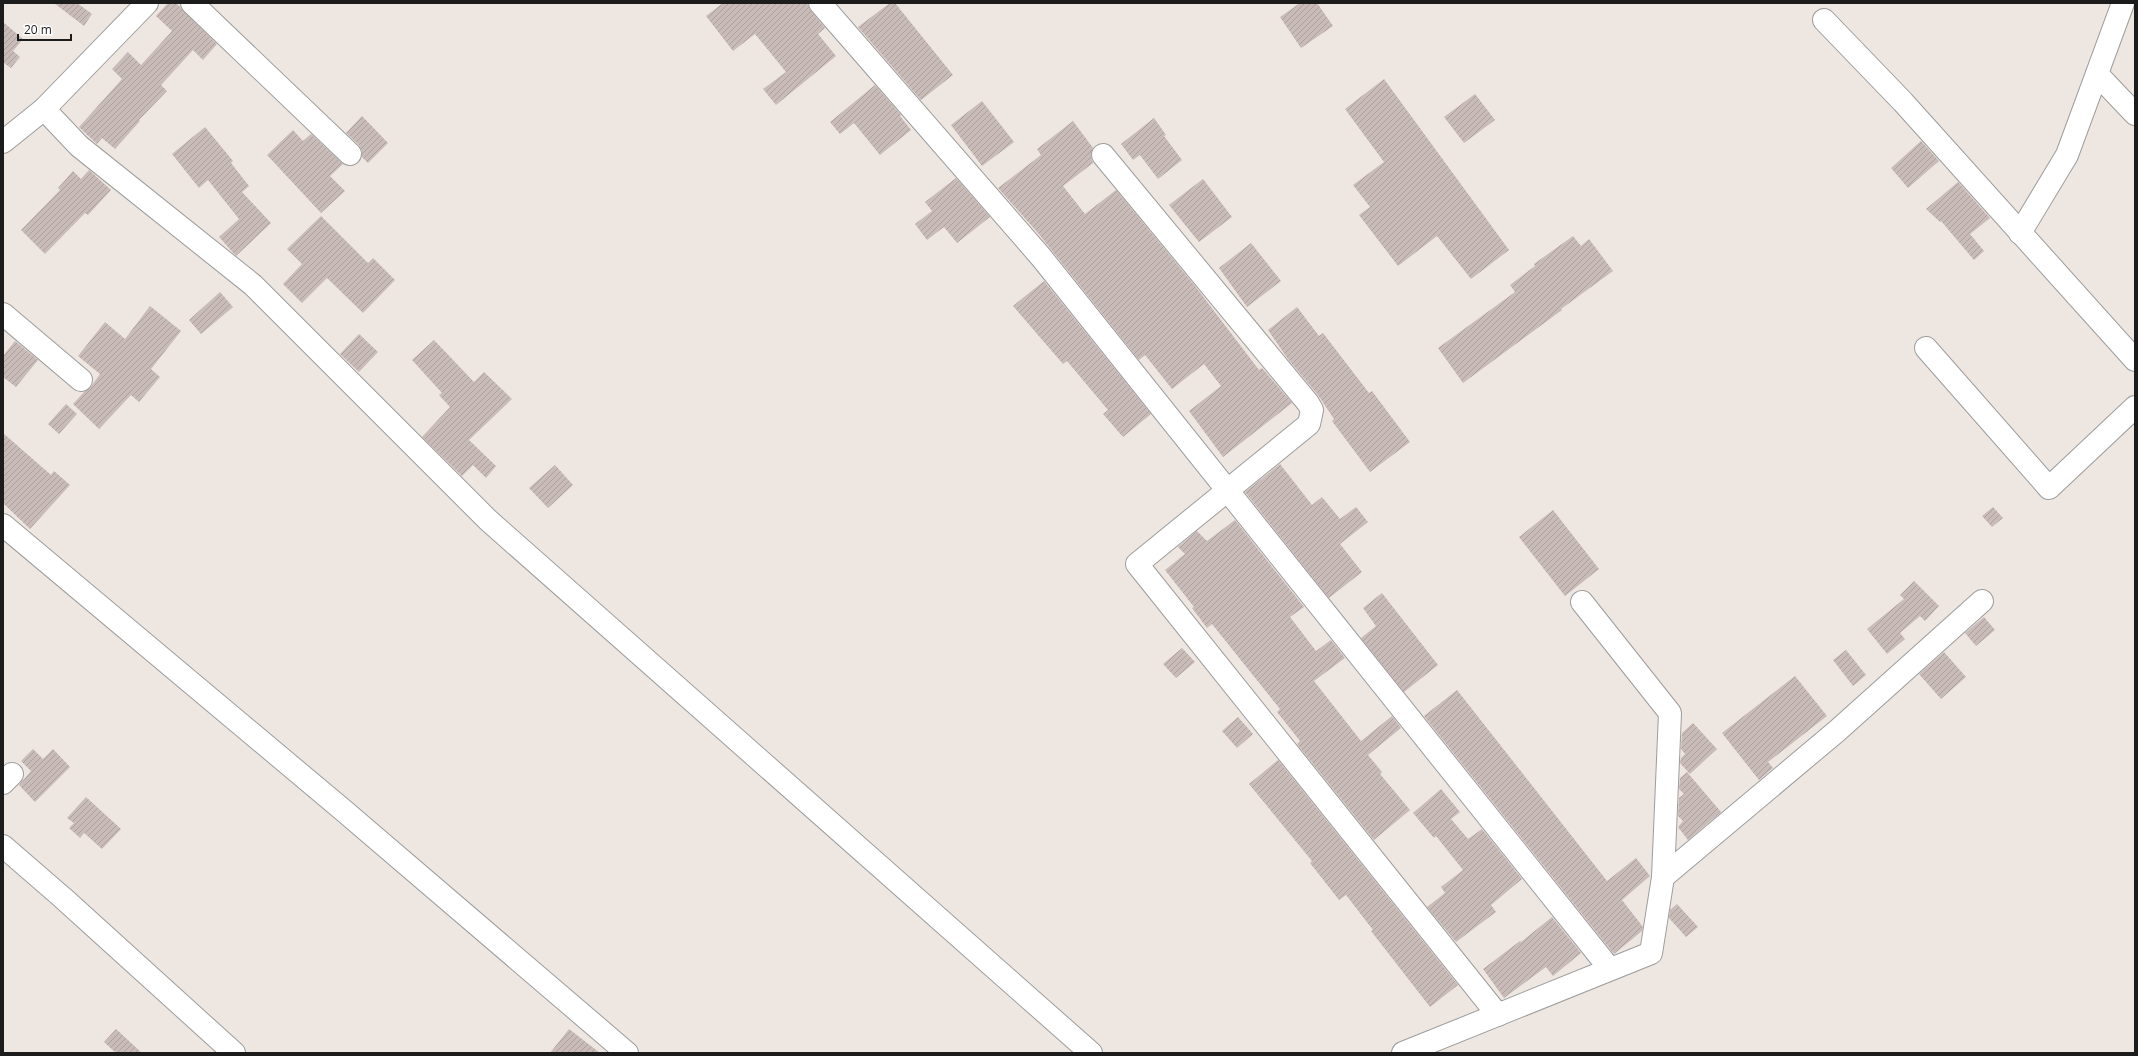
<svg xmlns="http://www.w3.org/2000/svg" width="2138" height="1056" font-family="'Open Sans',sans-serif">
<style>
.building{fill:url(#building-hatch)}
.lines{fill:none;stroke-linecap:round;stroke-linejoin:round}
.minor-casing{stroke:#9d9d9d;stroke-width:24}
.minor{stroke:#fff;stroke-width:22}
</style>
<defs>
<pattern id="building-hatch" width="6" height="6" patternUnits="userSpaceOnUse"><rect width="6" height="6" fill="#c9bbb8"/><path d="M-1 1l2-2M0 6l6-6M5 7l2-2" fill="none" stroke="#aca09e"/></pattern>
</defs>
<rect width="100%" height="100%" fill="#ede6e1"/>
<g class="building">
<polygon points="54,3 77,3 92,14 84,26"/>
<polygon points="168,3 176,3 217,44 203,60 193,50 161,85 167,91 139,120 140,121 115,149 102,138 97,144 79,127 122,79 112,69 128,52 141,65 172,31 156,16"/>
<polygon points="723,3 807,3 811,11 825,28 818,34 836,56 776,105 763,89 786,72 755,34 733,51 706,16"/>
<polygon points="890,3 895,3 953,75 921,100 858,27"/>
<polygon points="1300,3 1317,3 1333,26 1301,48 1280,17"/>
<polygon points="3,22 23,39 13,51 20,57 11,68 4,63 3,64"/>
<polygon points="1384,79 1509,250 1471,279 1437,236 1398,266 1359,215 1370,207 1353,185 1384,162 1345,109"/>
<polygon points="875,85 901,115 900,116 911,130 880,155 854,123 840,134 830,122"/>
<polygon points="1475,94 1495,120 1464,143 1444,117"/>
<polygon points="982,101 1014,142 982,166 951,125"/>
<polygon points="362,116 388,143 368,163 362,157 362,151 359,145 346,133"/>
<polygon points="1154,118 1166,135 1164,136 1182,160 1158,179 1140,155 1133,160 1121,144"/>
<polygon points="1073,121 1093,148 1091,157 1093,163 1063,186 1085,214 1116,190 1195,286 1259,370 1262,368 1292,403 1223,457 1189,411 1221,386 1204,364 1172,389 1145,355 1139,360 1038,233 998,188 1041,155 1037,149"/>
<polygon points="205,127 233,161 231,163 249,186 242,192 271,223 236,256 219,237 239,219 208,180 199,188 172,154"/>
<polygon points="293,130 303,141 311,134 343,164 330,176 345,191 321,213 267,155"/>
<polygon points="1921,141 1939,161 1908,188 1891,168"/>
<polygon points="89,170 111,190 88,215 85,213 45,254 21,230 60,190 58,188 73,171 81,179"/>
<polygon points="956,178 990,217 957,243 944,227 927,240 915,224 932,211 925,202"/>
<polygon points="1203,179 1232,217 1199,242 1169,205"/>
<polygon points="1958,182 1990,218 1970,234 1984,251 1974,260 1941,221 1940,222 1926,209"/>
<polygon points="321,216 368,263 373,258 395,280 363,313 327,278 302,303 283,284 302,264 287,249"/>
<polygon points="1573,236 1581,246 1589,239 1613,271 1561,309 1562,310 1463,383 1438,348 1515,292 1510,285 1535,266 1534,264"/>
<polygon points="1251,243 1281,281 1247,307 1219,268"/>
<polygon points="1044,281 1151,414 1123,437 1103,414 1108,410 1067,361 1063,364 1013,306"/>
<polygon points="220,292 233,307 201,334 189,320"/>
<polygon points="150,306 181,331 151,369 160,377 139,402 131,395 99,429 73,404 84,392 90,388 100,374 78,356 105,322 125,339"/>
<polygon points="1297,307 1319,336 1323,333 1369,393 1372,391 1410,442 1370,472 1332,421 1334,419 1318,395 1288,359 1268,330"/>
<polygon points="359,334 378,352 359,372 340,354"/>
<polygon points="434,340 474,382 484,372 512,399 469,440 496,466 486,478 473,465 462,476 422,437 450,407 439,395 442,393 412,360"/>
<polygon points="15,341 38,360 16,387 3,377 3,356"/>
<polygon points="66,404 77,414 59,434 48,424"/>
<polygon points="3,433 51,475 54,471 70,485 30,529 3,503"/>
<polygon points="1280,464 1312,505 1322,497 1340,519 1356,507 1368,522 1340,544 1362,572 1329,598 1245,492"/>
<polygon points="555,465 573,485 548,508 529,488"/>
<polygon points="1993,507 2003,518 1992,527 1982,516"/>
<polygon points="1553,510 1599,569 1565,596 1519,537"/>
<polygon points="1235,520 1304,607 1290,617 1316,651 1331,640 1345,658 1314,681 1361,741 1392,716 1401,728 1368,755 1382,772 1380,774 1410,810 1374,840 1297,744 1300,741 1277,712 1280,709 1212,624 1207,628 1192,608 1194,607 1165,570 1185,554 1178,547 1197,531 1207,541"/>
<polygon points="1914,581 1939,606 1925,621 1920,616 1900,633 1905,639 1887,654 1867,629 1904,599 1900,595"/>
<polygon points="1382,593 1438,665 1404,692 1361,638 1376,626 1363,608"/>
<polygon points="1984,617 1995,630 1976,646 1965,633"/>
<polygon points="1182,648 1195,662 1176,678 1163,664"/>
<polygon points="1846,650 1866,675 1853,686 1833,660"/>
<polygon points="1944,652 1966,677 1941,699 1919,674"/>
<polygon points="1795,676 1827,716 1768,762 1773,768 1759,780 1722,733"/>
<polygon points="1457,690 1607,881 1636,858 1650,876 1622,900 1643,927 1642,931 1614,954 1424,716"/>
<polygon points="1238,717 1253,734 1237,748 1222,731"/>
<polygon points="1693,723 1717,749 1690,774 1680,763 1681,758 1685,754 1681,749 1682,733"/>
<polygon points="33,749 43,759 53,749 70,767 35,802 19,785 31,771 21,761"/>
<polygon points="1278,760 1458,985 1430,1007 1371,931 1373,930 1346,895 1339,900 1310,863 1312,861 1249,784"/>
<polygon points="1687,772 1721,812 1688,840 1678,827 1683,821 1678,816 1679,798 1684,794 1679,789 1680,778"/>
<polygon points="1441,789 1460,812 1451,819 1468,839 1482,829 1522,879 1491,905 1496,912 1456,942 1427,907 1445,893 1441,887 1463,870 1436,836 1434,838 1413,813"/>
<polygon points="86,797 121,829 102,849 84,833 80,838 69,828 74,823 67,818"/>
<polygon points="1677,904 1698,927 1686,937 1669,918 1670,910"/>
<polygon points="1552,917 1581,953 1553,976 1546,967 1504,998 1483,969 1520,941 1521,942"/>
<polygon points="116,1029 142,1053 116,1053 104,1042"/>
<polygon points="569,1029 600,1053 550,1053"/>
</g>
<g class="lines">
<defs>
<g id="minor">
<polyline points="192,3 350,154"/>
<polyline points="820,3 1041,257 1610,969"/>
<polyline points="1824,20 1903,102 2135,360"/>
<polyline points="2097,74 2135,114"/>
<polyline points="44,109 79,146 253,285 488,520 1091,1053"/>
<polyline points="3,142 44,109 147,3"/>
<polyline points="1103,155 1308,403 1312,410 1309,424 1137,564 1498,1015"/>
<polyline points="2020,233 2067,155 2123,3"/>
<polyline points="3,314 81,380"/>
<polyline points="1926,348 2049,488 2135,407"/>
<polyline points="3,525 343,810 627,1053"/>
<polyline points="3,783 12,774"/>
<polyline points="3,846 63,898 234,1053"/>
<polyline points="1663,877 1837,731 1982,601"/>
<polyline points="1403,1053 1651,953 1663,877 1670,713 1582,602"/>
</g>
</defs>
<use href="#minor" class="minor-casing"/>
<use href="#minor" class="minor"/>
</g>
<rect width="2138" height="1056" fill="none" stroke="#1c1c1c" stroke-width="8"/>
<path d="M18 34v6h53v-6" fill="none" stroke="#1c1c1c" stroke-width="2"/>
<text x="24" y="34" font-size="12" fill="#1c1c1c" stroke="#ffffff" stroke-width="3" paint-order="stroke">20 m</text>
</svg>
